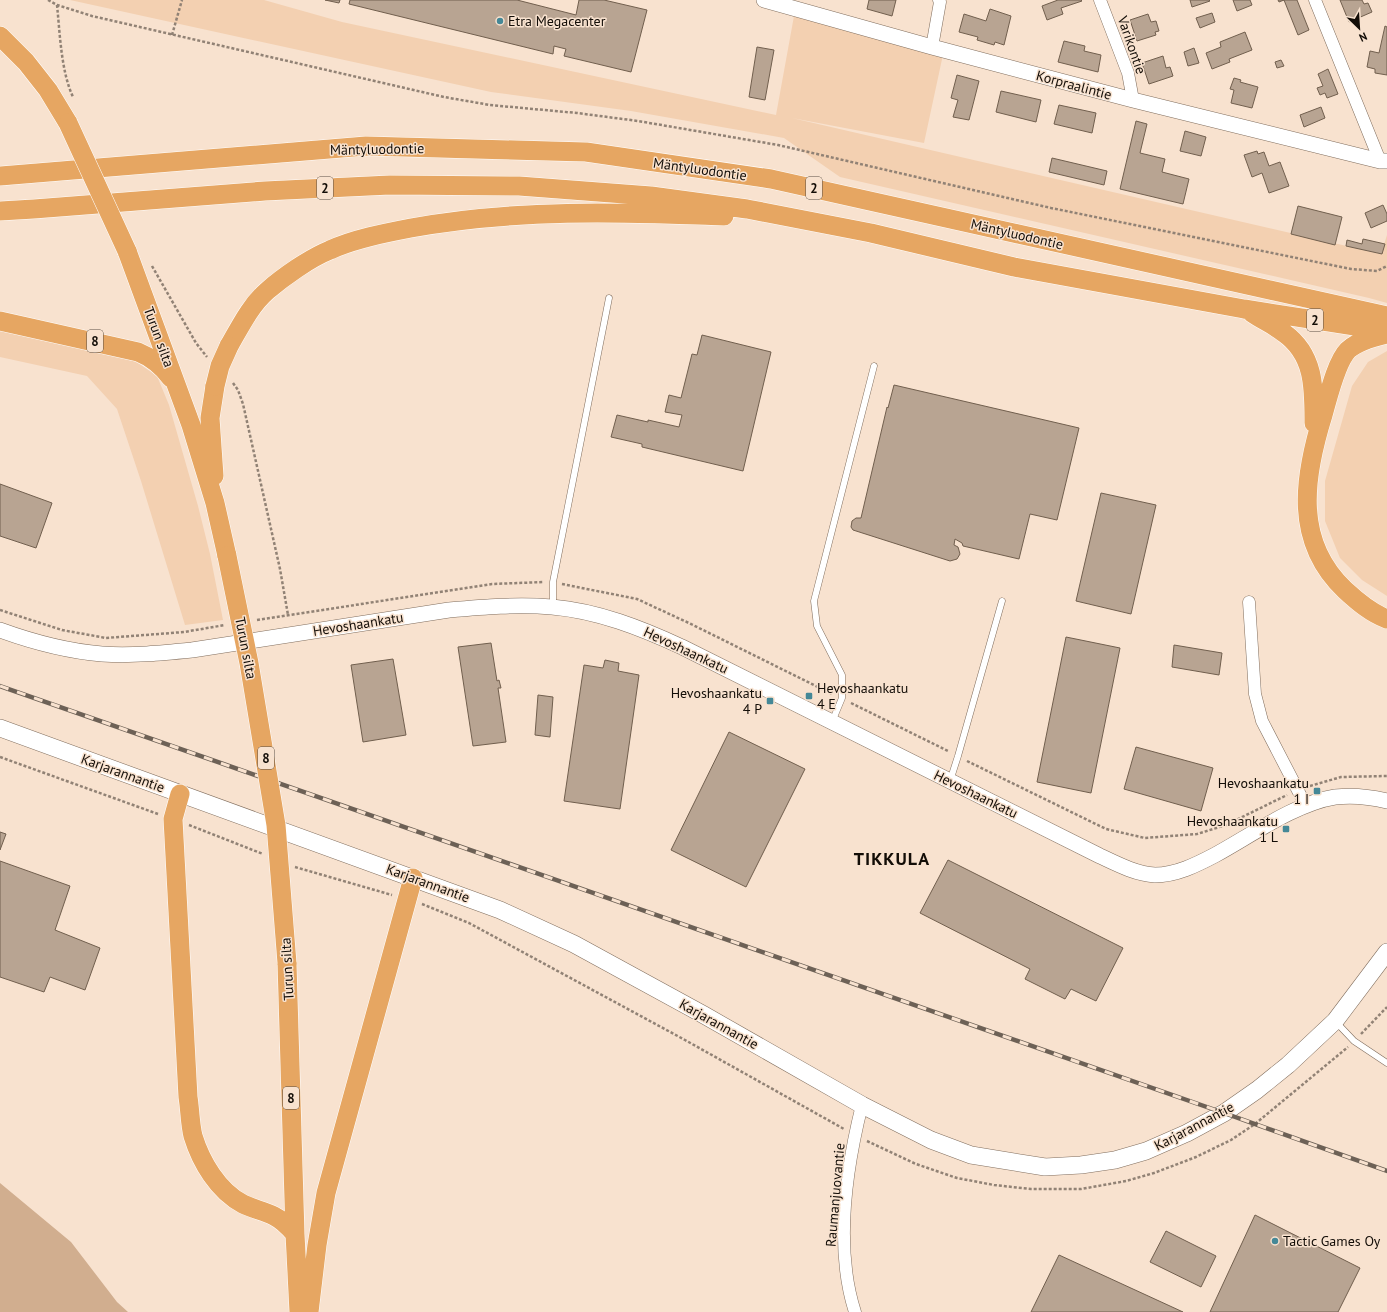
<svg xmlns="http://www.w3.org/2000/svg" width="1387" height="1312" font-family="'PT Sans',sans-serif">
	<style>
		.green { fill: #f3d0b1 }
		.water { fill: #d1ae8f }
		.building { fill: #b8a492; stroke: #715f4e }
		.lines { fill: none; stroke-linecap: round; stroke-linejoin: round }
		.service-casing { stroke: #816e5e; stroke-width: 7 }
		.minor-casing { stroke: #816e5e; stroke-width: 13 }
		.tertiary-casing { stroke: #816e5e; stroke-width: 16 }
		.secondary-casing { stroke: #816e5e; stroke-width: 18 }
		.trunk-casing { stroke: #fff; stroke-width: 20 }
		.path { stroke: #918275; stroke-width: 2.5; stroke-dasharray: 3 2; stroke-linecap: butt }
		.service { stroke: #fff; stroke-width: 6 }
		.minor { stroke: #fff; stroke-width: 12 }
		.tertiary { stroke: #fff; stroke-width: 15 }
		.secondary { stroke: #fff; stroke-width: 17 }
		.trunk { stroke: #e6a662; stroke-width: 19 }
		.rail-casing { stroke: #6d6156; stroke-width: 4.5 }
		.rail { stroke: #f8e2cf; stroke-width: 3; stroke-dasharray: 9; stroke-linecap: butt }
		.trunk-bridge-casing { stroke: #fff; stroke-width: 20; stroke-linecap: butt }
		.trunk-bridge { stroke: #e6a662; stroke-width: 19 }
		.poi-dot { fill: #458897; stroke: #f8e2cf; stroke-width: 1.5 }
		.labels { text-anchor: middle; stroke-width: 3; stroke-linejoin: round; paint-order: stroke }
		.shield { fill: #f8e2cf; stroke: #584d43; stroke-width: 1 }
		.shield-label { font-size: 13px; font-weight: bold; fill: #130d07 }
		.poi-label { font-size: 14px; fill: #130d07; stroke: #f8e2cf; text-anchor: start }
		.street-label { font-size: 14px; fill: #130d07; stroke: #f8e2cf }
		.district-label { font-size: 18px; font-weight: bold; letter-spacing: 1px; fill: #130d07; stroke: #f8e2cf }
	</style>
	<rect width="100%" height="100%" fill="#f8e2cf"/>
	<path class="green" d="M70,0H264L342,22L776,115L794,16L944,50L924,143L792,118L1381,254L1387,235V303L1369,298L840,177L784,138L631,111L491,92Z
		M0,330L135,361L157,376L169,405L198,506L210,554L223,620L185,625L141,481L117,409L87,376L0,357Z
		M1387,351V596L1362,580L1340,558L1325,521V481L1352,386L1368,362Z"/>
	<path class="water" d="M0,1183L71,1242L117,1302L128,1312H0Z"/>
	<path class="building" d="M325,0H340L339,3Z
		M350,0H517L576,15L579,0H604L647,10L631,72L564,56L566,49L554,46L553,54L349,4Z
		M869,0H896L892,16L867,9Z
		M1058,0H1081L1082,1L1061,8L1063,14L1047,20L1042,6Z
		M1190,0H1209L1210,1L1192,7Z
		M1233,0H1250L1252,5L1237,11Z
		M1278,0H1297L1309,30L1298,35L1284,0L1279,2Z
		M1340,0H1362L1364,4L1368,3L1372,12L1349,22Z
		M990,9L1011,16L1004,45L995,42L994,45L977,40L978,37L959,32L964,14L986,21Z
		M1212,13L1215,22L1200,28L1196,18Z
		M1148,14L1151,22L1156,21L1159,31L1155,32L1156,35L1137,41L1130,20Z
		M1385,26L1387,27V75L1375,73V69L1367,67L1370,51L1379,53Z
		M1245,32L1252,50L1229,59L1230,62L1212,69L1206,53L1221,47L1220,42Z
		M1064,41L1085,46L1084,51L1101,55L1098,72L1058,62Z
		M757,47L774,50L765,100L749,97Z
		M1194,48L1199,63L1188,66L1184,52Z
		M1163,56L1166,68L1170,67L1173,76L1149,84L1142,63Z
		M1281,60L1284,66L1277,68L1275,62Z
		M1328,69L1338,94L1327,98L1325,93L1320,95L1317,88L1323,86L1318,74Z
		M957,75L979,81L969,120L953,117L958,100L951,98Z
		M1234,78L1241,80L1240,82L1258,87L1252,108L1231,103L1234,90L1230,89Z
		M1001,91L1041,100L1036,122L996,112Z
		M1059,105L1096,113L1092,133L1054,124Z
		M1321,107L1325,118L1304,127L1300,115Z
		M1136,121L1147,124L1140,153L1165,159L1162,172L1189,179L1183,204L1120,189Z
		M1185,131L1206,137L1201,156L1180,151Z
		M1257,151L1258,154L1264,152L1269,166L1280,162L1289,186L1269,193L1262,173L1252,177L1244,155Z
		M1052,158L1107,171L1104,185L1049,172Z
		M1383,205L1387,214V221L1371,228L1365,213Z
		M1298,206L1342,217L1335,245L1291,234Z
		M1363,239L1385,244L1382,254L1346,246L1347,240L1362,244Z
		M702,335L771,352L743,471L642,447V444L611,437L617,415L648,422V420L679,427L682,415L665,412L669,395L681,398L692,354L697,355Z
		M894,385L1079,428L1057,520L1030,514L1019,559L963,546L962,543L955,539L954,545L958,547L960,554L957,559L950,561L853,530L851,527L852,521L856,518H861L887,407L888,408Z
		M0,484L52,503L36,548L0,536Z
		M1101,493L1156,505L1131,614L1076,601Z
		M1066,637L1120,648L1091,793L1037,782Z
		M491,643L497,681L499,680L501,688H498L506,742L473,746L458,647Z
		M1174,645L1222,653L1219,675L1172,667Z
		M393,659L406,735L363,742L351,665Z
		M605,660L619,663L618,671L639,675L620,809L564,801L584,665L603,668Z
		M538,695L553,697L550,737L535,735Z
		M729,732L805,769L746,887L671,850Z
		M1136,747L1213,768L1201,811L1124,789Z
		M0,832L6,834L0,850Z
		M948,860L1123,948L1096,1001L1071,989L1065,999L1025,979L1030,969L920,913Z
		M0,861L70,886L55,930L100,948L85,990L50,977L44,992L0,977Z
		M1255,1215L1360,1268L1338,1312H1210Z
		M1166,1231L1216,1256L1201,1287L1150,1262Z
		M1059,1255L1183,1312H1031Z"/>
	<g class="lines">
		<g class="service-casing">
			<path id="service" d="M553,607V582L609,298
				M832,722L842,698V675L817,626L814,601L874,366
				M950,781L958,756L1002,601
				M1336,1022L1354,1041L1387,1063"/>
		</g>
		<g class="minor-casing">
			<path id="minor" d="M1100,0L1128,73L1133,100
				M1315,0L1380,161
				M932,47L940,2L939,0
				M1249,602L1255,694L1262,721L1306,806
				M855,1312C834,1247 846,1169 862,1105"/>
		</g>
		<g class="tertiary-casing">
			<path id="tertiary" d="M764,0L932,47L1133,100L1380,161H1387
				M0,630C33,642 67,651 102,654C132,656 162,653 192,650L449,610C483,607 518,604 552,607C598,611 641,628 682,647L1100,856C1117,864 1136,874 1155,875C1176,875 1196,865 1215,855C1250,836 1296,803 1335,797C1352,795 1371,797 1387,801"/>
		</g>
		<g class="secondary-casing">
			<path id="secondary" d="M0,728L500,910L574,944L704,1015L862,1105L931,1140L971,1155L1045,1167L1081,1165L1115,1160L1146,1151L1187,1133L1224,1113L1257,1090L1288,1065L1335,1021L1387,952"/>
		</g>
		<g class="trunk-casing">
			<path id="trunk" d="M0,36L26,62L48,90L68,123
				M0,176L366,146L586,152L771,179L1387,316
				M0,211L34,209L265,191L390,185L519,186L651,196L747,209L871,233L1014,267L1244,309L1387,331
				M127,251L191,425L215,503L227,556
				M1252,313C1262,320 1274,325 1284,333C1315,355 1314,389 1314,423
				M0,321L138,352C153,358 162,366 171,378
				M1387,334C1374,337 1358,341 1348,350C1336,362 1328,398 1323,415C1304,476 1293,541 1345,590C1358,602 1371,613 1387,619
				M229,346C240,327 250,306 267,291C283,277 310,258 330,250C354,239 385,233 411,228C514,209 620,212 724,216
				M214,476L210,418L215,386
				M180,794L173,819L188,1097C190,1109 190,1124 193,1136C201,1162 218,1191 243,1204C253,1209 264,1211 274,1216C282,1220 289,1227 295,1234
				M287,963L295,1234L299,1312
				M309,1312L317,1245L326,1193L413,878"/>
		</g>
		<path class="path" d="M48,0L57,5L92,16L444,97L490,105L577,113L638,121L778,145L1051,208L1351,269L1377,271L1387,266
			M57,5C60,34 61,71 73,97
			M172,35L182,0
			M152,266L196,343L207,357
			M233,383L238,390L243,404L280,569L288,615
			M562,584L637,599L691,624L832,694
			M0,610L62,630L106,638L184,632L225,625
			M257,620L492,584L544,582
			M851,703L948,751
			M0,757L158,814
			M967,761L1106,829L1145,838L1197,834L1226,825L1287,795
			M1310,786L1341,777L1387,776
			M189,825L263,854
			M295,867L392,895
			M422,904L469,923L685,1040L844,1129
			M1361,1034L1387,1007
			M867,1141L916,1164L957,1178L994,1185L1031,1189H1081L1126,1181L1154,1173L1196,1157L1231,1140L1255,1124L1348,1047"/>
		<use href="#service" class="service"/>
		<use href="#minor" class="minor"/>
		<use href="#tertiary" class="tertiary"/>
		<use href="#secondary" class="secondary"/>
		<use href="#trunk" class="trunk"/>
		<g class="rail-casing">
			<path id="rail" d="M0,686L1224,1113L1387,1171"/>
		</g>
		<use href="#rail" class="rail"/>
		<g class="trunk-bridge-casing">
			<path id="trunk-bridge" d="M68,123L127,251
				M215,386L220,366L229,346
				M227,556L249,663L276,825L287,963"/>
		</g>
		<use href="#trunk-bridge" class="trunk-bridge"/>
	</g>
	<g class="poi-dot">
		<circle cx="500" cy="21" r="4"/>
		<rect x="805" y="692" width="8" height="8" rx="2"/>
		<rect x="766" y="697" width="8" height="8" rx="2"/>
		<rect x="1313" y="787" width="8" height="8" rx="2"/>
		<rect x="1282" y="825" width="8" height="8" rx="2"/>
		<circle cx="1275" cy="1241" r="4"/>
	</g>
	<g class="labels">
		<g class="shield">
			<rect x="317" y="177" width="16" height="22" rx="3"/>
			<rect x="806" y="177" width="16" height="22" rx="3"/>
			<rect x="1307" y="309" width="16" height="22" rx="3"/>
			<rect x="87" y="330" width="16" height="22" rx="3"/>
			<rect x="258" y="747" width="16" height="22" rx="3"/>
			<rect x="283" y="1087" width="16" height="22" rx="3"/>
		</g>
		<g class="shield-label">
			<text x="325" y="193">2</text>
			<text x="814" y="193">2</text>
			<text x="1315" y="325">2</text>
			<text x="95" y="346">8</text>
			<text x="266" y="763">8</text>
			<text x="291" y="1103">8</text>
		</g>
		<g class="poi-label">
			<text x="508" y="26">Etra Megacenter</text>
			<text x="817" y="693">Hevoshaankatu<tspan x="817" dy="16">4 E</tspan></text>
			<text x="762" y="698" text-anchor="end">Hevoshaankatu<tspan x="762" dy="16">4 P</tspan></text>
			<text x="1309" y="788" text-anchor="end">Hevoshaankatu<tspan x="1309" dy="16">1 I</tspan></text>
			<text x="1278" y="826" text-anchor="end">Hevoshaankatu<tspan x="1278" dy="16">1 L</tspan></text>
			<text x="1283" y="1246">Tactic Games Oy</text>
		</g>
		<g class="street-label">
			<text transform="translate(1132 45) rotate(71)" y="5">Varikontie</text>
			<text transform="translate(1074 85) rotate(15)" y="5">Korpraalintie</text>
			<text transform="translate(377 149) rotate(-1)" y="5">Mäntyluodontie</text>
			<text transform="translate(700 169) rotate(8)" y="5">Mäntyluodontie</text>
			<text transform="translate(1017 234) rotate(13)" y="5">Mäntyluodontie</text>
			<text transform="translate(159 337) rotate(70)" y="5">Turun silta</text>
			<text transform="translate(358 624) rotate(-9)" y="5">Hevoshaankatu</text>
			<text transform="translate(246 648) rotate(79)" y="5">Turun silta</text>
			<text transform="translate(686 650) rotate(25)" y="5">Hevoshaankatu</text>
			<text transform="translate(123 773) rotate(20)" y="5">Karjarannantie</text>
			<text transform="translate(976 794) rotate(26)" y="5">Hevoshaankatu</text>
			<text transform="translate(428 883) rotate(20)" y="5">Karjarannantie</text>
			<text transform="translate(287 969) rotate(-93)" y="5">Turun silta</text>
			<text transform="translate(719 1024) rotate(29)" y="5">Karjarannantie</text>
			<text transform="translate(1194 1126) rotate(-28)" y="5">Karjarannantie</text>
			<text transform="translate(835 1195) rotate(-85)" y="5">Raumanjuovantie</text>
		</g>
		<g class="district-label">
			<text x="892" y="865">TIKKULA</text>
		</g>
	</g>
	<g transform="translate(1359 28) rotate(155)" stroke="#f8e2cf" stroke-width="3" paint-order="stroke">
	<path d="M0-3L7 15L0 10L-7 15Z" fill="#130d07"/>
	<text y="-6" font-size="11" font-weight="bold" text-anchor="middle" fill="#130d07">N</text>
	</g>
</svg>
